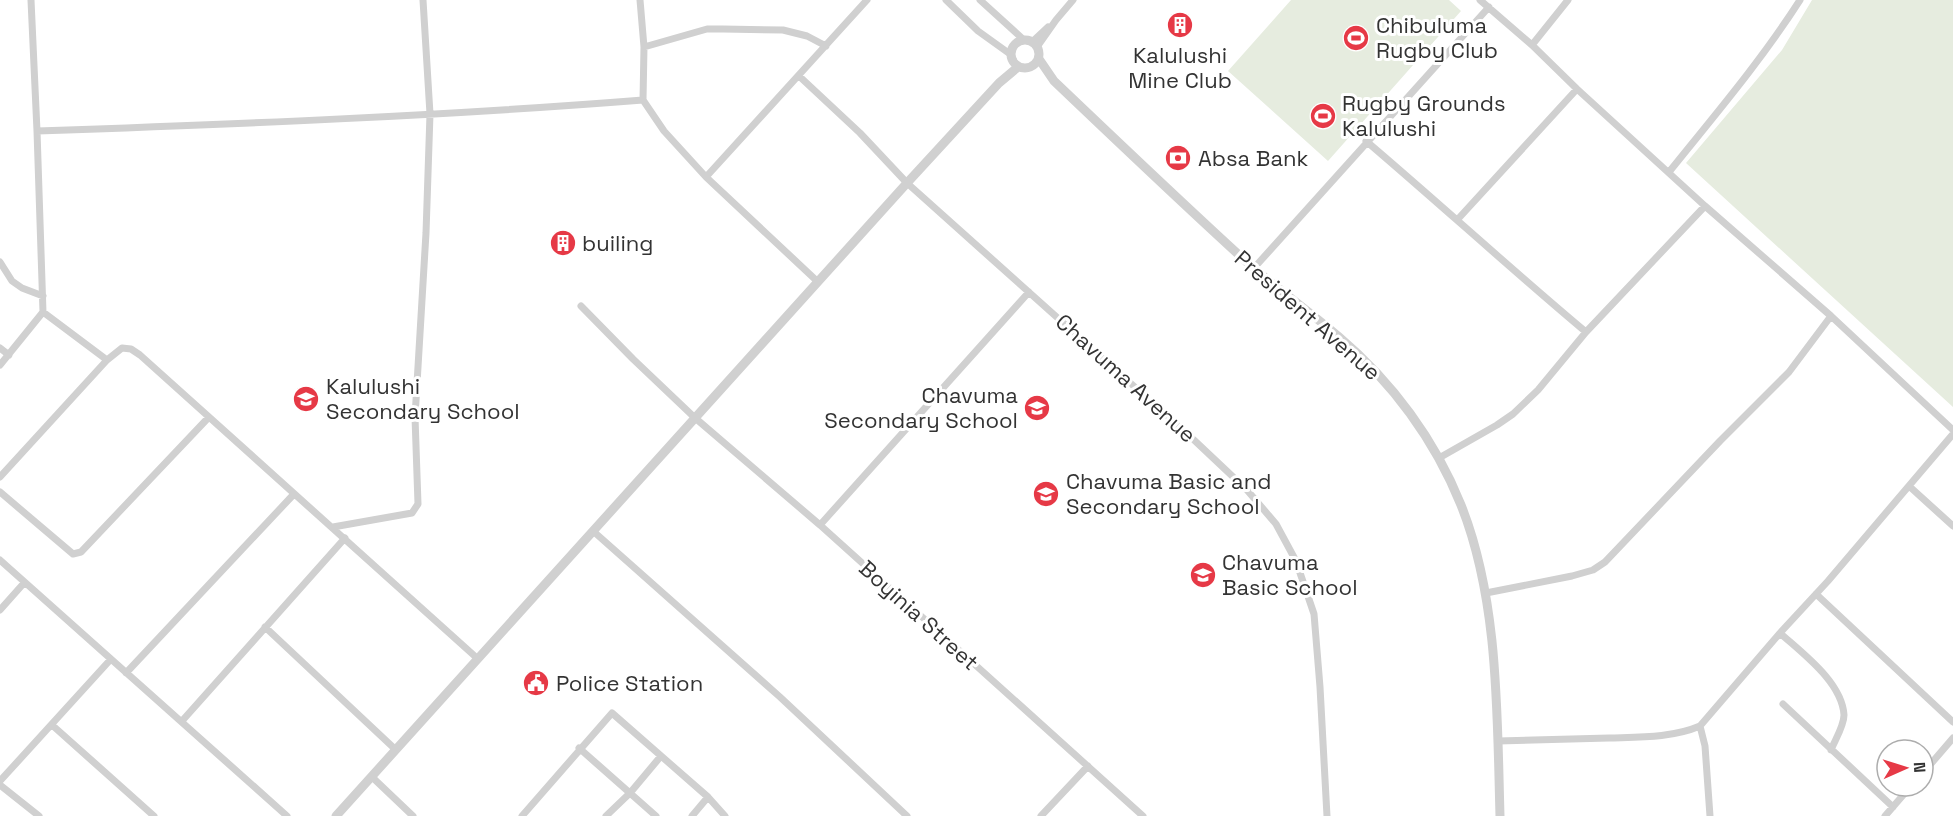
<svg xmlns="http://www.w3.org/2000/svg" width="1953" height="816" font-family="'Space Grotesk',sans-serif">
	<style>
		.green { fill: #e6ecdf }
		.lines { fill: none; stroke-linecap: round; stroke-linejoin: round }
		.minor { stroke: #d0d0d0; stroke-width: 7 }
		.tertiary { stroke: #d0d0d0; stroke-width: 9 }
		.labels { text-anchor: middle; stroke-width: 6; stroke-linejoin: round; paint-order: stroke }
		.poi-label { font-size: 22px; fill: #333; stroke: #fff; text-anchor: start }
		.street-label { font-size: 22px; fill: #333; stroke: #fff }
	</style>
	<rect width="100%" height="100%" fill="#fff"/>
	<path class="green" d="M1291,0H1449L1461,11L1328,161L1228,71Z
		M1812,0H1953V407L1686,163L1782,50Z"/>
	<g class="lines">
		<path class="minor" d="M31,0L37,131C239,124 441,116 643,100L664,131L706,177L818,282
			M640,0L644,47L643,100
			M946,0L978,31L1010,54
			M980,0L1024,40
			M1480,0L1532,45L1577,89L1705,206L1831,316L1953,430
			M1032,42L1048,27
			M1532,45L1568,0
			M644,47L707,29H723L783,30L807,36L826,46
			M1037,47L1056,20L1073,0
			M799,76L860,133L907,183L1194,440L1247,490L1276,524L1296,561L1314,614L1320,687L1327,816
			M1366,141C1440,204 1512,270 1586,332
			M1669,172C1714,116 1761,61 1800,0
			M706,177L867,0
			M1458,219L1577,89
			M0,262L12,281L22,288L43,296
			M1254,268L1489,7
			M581,306L633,359L694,417L820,525L1143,816
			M43,312L107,360
			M0,348L9,355
			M0,365L43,312L37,131
			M1439,458L1497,425L1513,414L1538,390L1586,332L1705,206
			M0,477L107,360L122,348L131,349L140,355L478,659
			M1909,486L1953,526
			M0,492L73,554L81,552L209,417
			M820,525L1029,292
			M333,527L412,513L418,504L415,417L426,233L430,114L423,0
			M593,531L780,697L907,816
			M0,560L287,816
			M1486,593L1572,576L1593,570L1605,562L1720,441L1789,372L1831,316
			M1816,594L1953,722
			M0,610L24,583
			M265,627L396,750
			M1780,633C1802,653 1842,682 1844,715C1844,726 1835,740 1831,750
			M126,673L294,494
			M1783,704L1893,807
			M182,721L345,538
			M52,725L154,816
			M1700,726L1705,746L1710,816
			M1498,741C1535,740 1572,739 1609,738C1639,737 1672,738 1700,726L1780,633L1828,581L1953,434
			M579,748L656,816
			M1923,773L1953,738
			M372,777L413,816
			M0,781L111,659
			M0,785L39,816
			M522,816L612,713L708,797L725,816
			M606,816L630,793L661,756
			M692,816L708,797
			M1041,816L1088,766
			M1885,816L1911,786"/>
		<path class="tertiary" d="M1011 54a14 14 0 1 1 28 0a14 14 0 1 1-28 0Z
			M1039,59L1054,81C1119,143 1184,205 1250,265C1279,290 1310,312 1339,337C1392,382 1435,440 1461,505C1499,600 1497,715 1500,816
			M336,816L907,183L999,83L1018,67"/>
	</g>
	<defs>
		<g id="building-disc" transform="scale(1.35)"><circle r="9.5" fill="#e63946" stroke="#fff"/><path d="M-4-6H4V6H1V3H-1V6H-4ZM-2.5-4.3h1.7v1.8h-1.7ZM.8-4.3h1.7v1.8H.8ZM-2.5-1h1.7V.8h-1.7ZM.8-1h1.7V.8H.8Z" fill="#fff"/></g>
		<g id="stadium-disc" transform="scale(1.35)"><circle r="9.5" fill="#e63946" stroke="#fff"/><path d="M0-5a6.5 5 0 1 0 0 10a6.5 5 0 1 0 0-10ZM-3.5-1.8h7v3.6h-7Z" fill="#fff"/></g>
		<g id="bank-disc" transform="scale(1.35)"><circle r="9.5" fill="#e63946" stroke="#fff"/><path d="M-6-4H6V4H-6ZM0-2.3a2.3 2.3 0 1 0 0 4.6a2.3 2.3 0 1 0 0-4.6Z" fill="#fff"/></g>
		<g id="school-disc" transform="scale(1.35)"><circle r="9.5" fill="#e63946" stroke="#fff"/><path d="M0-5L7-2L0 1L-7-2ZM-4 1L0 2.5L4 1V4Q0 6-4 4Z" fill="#fff"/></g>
		<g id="civic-disc" transform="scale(1.35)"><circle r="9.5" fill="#e63946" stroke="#fff"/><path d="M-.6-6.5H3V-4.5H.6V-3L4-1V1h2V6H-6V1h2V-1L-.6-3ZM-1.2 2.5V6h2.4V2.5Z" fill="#fff"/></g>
	</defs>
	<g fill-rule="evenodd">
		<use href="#building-disc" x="1180" y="25"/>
		<use href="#stadium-disc" x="1356" y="38"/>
		<use href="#stadium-disc" x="1323" y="116"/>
		<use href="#bank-disc" x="1178" y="158"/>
		<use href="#building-disc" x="563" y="243"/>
		<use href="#school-disc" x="306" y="399"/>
		<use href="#school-disc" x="1037" y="408"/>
		<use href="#school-disc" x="1046" y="494"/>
		<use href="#school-disc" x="1203" y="575"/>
		<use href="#civic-disc" x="536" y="683"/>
	</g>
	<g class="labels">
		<g class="poi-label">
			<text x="1376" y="33">Chibuluma<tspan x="1376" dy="25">Rugby Club</tspan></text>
			<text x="1180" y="63" text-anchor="middle">Kalulushi<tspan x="1180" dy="25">Mine Club</tspan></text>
			<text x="1342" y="111">Rugby Grounds<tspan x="1342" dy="25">Kalulushi</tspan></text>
			<text x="1198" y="166">Absa Bank</text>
			<text x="582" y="251">builing</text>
			<text x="326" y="394">Kalulushi<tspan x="326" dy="25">Secondary School</tspan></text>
			<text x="1018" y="403" text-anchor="end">Chavuma<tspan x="1018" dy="25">Secondary School</tspan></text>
			<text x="1066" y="489">Chavuma Basic and<tspan x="1066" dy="25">Secondary School</tspan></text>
			<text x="1222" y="570">Chavuma<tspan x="1222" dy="25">Basic School</tspan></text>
			<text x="556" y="691">Police Station</text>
		</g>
		<g class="street-label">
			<text transform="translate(1308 315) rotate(41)" y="8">President Avenue</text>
			<text transform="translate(1126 378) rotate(42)" y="8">Chavuma Avenue</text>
			<text transform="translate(919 615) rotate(42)" y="8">Boyinia Street</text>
		</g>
	</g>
	<g transform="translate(1905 768) rotate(87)"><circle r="28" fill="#ffffff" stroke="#adadad" stroke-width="1.5"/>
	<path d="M0-4.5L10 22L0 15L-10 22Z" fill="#e63946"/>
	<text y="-9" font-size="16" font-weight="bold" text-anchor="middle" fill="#333333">N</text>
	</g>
</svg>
